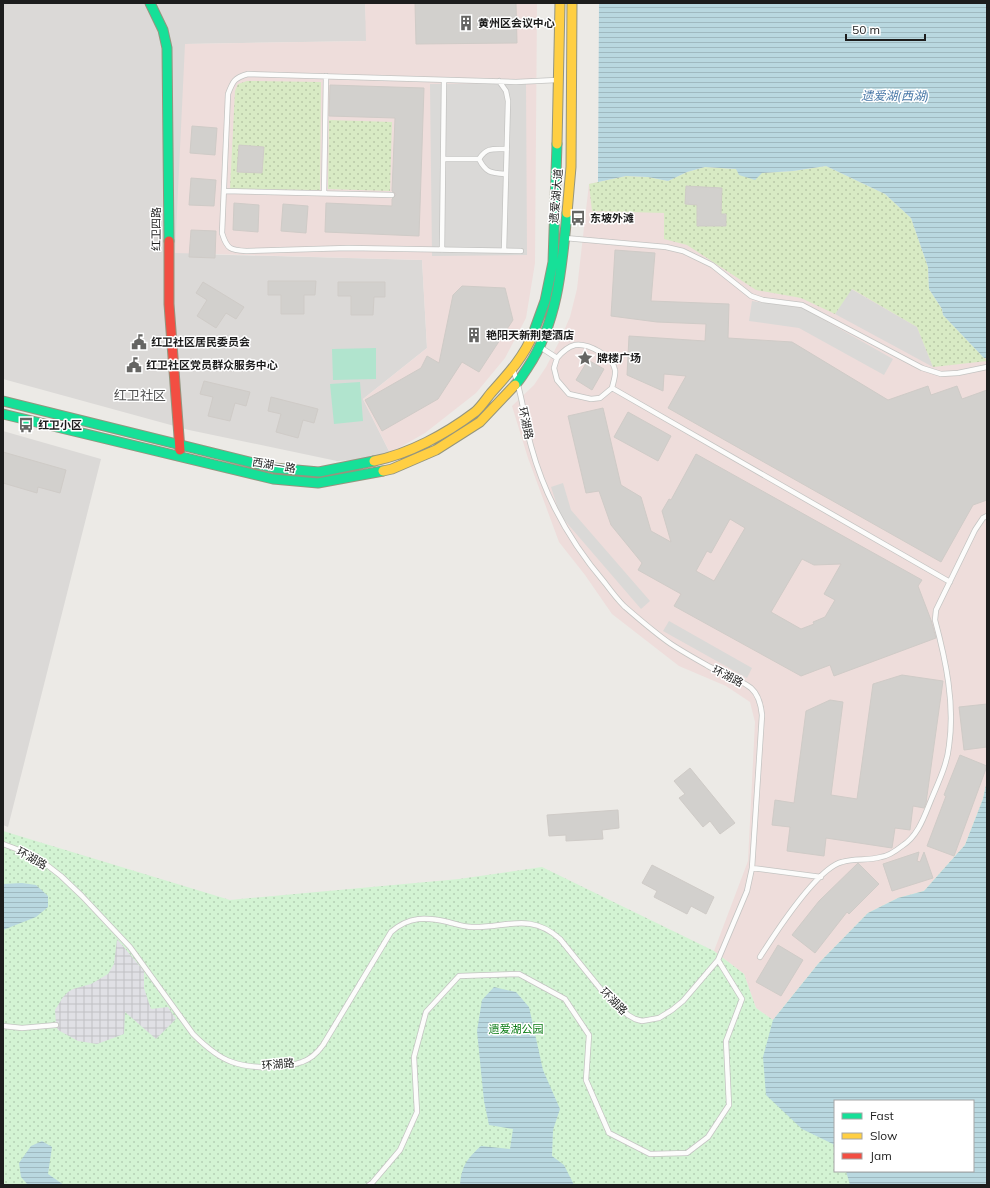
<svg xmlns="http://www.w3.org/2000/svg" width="990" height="1188" font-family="Mulish,'Noto Sans SC',sans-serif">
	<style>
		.residential { fill: #dbd9d7 }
		.commercial { fill: #eedddb }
		.religious { fill: #dad9d7 }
		.grass { fill: url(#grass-dots) }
		.park { fill: url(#park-dots); fill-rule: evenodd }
		.pitch { fill: #b1e4ce }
		.plaza { fill: url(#plaza-grid) }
		.water { fill: url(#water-rules) }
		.building { fill: #d2d0cd; stroke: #cfcbc7; fill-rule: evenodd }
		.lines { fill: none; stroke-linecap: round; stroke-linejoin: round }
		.lane-casing { stroke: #c4c4c2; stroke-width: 6 }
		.fast-casing { stroke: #94957e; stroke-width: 11 }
		.slow-casing { stroke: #94957e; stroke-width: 11 }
		.jam-casing { stroke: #94957e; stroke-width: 11 }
		.lane { stroke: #fcfcfb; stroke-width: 4.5 }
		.fast { stroke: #16e098; stroke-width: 9 }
		.slow { stroke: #ffcf43; stroke-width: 9 }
		.jam { stroke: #f24e42; stroke-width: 9 }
		.labels { text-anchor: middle; stroke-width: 3; stroke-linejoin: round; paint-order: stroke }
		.poi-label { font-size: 11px; font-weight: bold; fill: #1d1d1d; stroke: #fff; text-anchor: start }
		.street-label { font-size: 11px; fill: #1d1d1d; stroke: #fff }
		.park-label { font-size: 11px; fill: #0a7c14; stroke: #fff }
		.water-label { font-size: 12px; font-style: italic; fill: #4676a6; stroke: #fff }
		.quarter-label { font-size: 13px; fill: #505050; stroke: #fff }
	</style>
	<defs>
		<pattern id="grass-dots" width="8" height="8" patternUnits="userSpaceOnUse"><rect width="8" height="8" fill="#d8eac4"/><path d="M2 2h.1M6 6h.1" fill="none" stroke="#b9c8a8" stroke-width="1.8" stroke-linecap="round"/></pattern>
		<pattern id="park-dots" width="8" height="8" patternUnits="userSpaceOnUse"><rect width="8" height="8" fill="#d3f3d3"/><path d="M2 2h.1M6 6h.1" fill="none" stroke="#b5d0b5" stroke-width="1.8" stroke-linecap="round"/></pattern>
		<pattern id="plaza-grid" width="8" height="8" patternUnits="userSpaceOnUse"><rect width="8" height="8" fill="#e0e0e5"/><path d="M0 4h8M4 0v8" fill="none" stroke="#c0c0c4"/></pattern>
		<pattern id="water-rules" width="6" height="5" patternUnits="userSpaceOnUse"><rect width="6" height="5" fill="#b9d8e0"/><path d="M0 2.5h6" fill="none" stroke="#9fb9c0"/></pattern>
	</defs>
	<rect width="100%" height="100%" fill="#eceae6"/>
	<path class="residential" d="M3,3H365L367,41L185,44L193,254L422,260L427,348L363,399L390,453L373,459L337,461L189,430L3,379Z
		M3,431L101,459L8,827L3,825Z"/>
	<path class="commercial" d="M365,3H537L535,263L526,318L505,358L476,393L425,433L390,453L363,399L427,348L422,260L175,253L185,44L366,41Z
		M626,176L648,177L984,358H987V781L983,799L965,845L924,891L898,898L868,913L818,964L773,1020L756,1008L744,974L714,951L748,861L755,722L750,702L726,686L679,666L612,614L585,575L559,542L528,458L512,406L534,385L546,367L559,342L570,317L577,289L589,184Z"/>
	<path class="religious" d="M526,83L527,255L432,256L430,84Z
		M851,289L917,327L933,367L835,314Z
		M752,301L803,308L893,359L884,375L799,328L749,321Z
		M563,483L571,510L650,601L641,609L560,515L551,487Z
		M669,621L752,668L747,678L663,631Z"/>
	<path class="grass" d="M247,81L321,82L320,190L230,189L235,91L238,84Z
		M329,120L392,122L390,191L328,189Z
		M826,166L885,194L911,218L928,267L929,289L942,309L943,315L987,361L933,367L917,327L852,289L835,314L801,298L756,290L687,245L664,239V213L592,211L589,184L626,176L648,177L668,181L687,172L705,167L736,169L762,173L793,171Z"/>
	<path class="park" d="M987,781V1185H3V831L230,900L459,879L542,867L714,951L744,974L756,1008L773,1020L818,964L868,913L898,898L924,891L965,845L983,799ZM835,1101H973V1171H835Z"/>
	<path class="pitch" d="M376,348V379L333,380L332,349Z
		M360,382L363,421L334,424L330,384Z"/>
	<path class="plaza" d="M117,939L144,971V988L151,1009L168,1007L176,1019L156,1039L125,1012L124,1034L97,1044L78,1041L58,1030L56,1025L55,1010L63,997L68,992L73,989L91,984L108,974L114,964Z"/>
	<path class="water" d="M599,3H987V358H984L943,315L942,309L929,289L928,267L911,218L885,194L826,166L793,171L762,173L755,180L739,175L736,169L705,167L687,172L668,181L648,177L626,176L598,182Z
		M987,781V1185H850L846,1171H973V1101H835V1146L833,1144L802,1129L766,1095L763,1057L773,1020L818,964L868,913L898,898L924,891L965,845L983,799Z
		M22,883L36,885L48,896V907L36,917L3,930V884Z
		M494,987L516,992L529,1007L543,1070L560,1109L553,1130L552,1156L564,1165L574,1185H460C462,1165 467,1159 481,1146L510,1149L513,1129L489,1125L484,1101L477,1031L482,1000Z
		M42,1141L52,1147L48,1174L64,1185H28L21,1177L19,1163L31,1146Z"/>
	<path class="building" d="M415,3H516L517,43L416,44Z
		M330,85L424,88L419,236L325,232L326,203L392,206V199L396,195L395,193L392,191L395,118L329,116Z
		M192,126L217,128L215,155L190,153Z
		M239,145L264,147L262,173L237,172Z
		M191,178L216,180L214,206L189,205Z
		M686,186L722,188L721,214H726V226H697V205L685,204Z
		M234,203L259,205L258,232L233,230Z
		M283,204L308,206L306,233L281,231Z
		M191,230L216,231L215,258L189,257Z
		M615,250L655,253L651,301L729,304L728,338L792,342L888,400L928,386L931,395L957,386L962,399L987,390V500L973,505L941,562L668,408L686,376L664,374L663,391L627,375L629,336L705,341L706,324L657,322L611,316Z
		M268,281H316L315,295H304V314H281V295H268Z
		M203,282L244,307L236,319L226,313L216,328L197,316L207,300L196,293Z
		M338,282H385V297H374L373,315H351V296H338Z
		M462,286L505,288L513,320L479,372L462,362L438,399L382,431L365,400L421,368L427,356L439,363L453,295Z
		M588,360L604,369L592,390L576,380Z
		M204,381L250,392L246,406L235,403L230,421L208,416L213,397L200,394Z
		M271,397L318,409L314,423L303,420L298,438L276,432L281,414L268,411Z
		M603,408L621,485L641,497L651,531L671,542L662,511L669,499L671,500L696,454L922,580L918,586L931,620L936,638L834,676L830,665L801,676L674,606L681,594L638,570L642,563L611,525L599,491L586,493L568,416ZM730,519L745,528L714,581L696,571L707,551L711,553ZM802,559L814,565L841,564L824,594L835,600L825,617L813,622L814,624L801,629L771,612Z
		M628,412L671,436L658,461L614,437Z
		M3,452L66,470L60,493L38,487L37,493L3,483Z
		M902,675L943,681L926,803L924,808L913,806L910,830L895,828L892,848L826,838L824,856L787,851L790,827L772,825L775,800L794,803L806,711L830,700L843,702L831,795L857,799L873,684Z
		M987,704V747L964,750L959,707Z
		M960,755L987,766L954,856L927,846L946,796L944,795Z
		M690,768L735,823L720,834L710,821L703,827L679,798L685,794L674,781Z
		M618,810L619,828L602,830L603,839L566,841V835L549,836L547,815Z
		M919,852L917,861L920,862L924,852L933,878L892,891L883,864Z
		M858,863L879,884L849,914L847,912L815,953L792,935L819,901Z
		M652,865L714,897L706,914L691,906L687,914L654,897L657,891L642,883Z
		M778,945L803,960L781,996L756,982Z"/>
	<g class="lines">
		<g class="lane-casing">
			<path id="lane" d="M499,81L506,91L508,101L504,250
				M443,159H479
				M506,174C491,173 486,173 479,159C487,147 493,149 507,149
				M224,191L392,195
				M324,193L326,76
				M565,238L666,247L683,251L712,265L751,296L763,300L802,305L922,368L941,374L958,373L987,367
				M442,250L444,80
				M521,251L348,248L247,251C231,250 227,250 222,233L228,94C233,81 234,78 248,74L516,82L557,80
				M540,347L557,358C562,352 567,347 575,345C588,343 613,356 615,370C616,375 613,383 612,388L950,582
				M557,358L554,368L557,380L569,394L591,399L600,398L612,388
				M3,844L19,850L43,862L61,876L82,896L130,947L193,1034C204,1045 217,1057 232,1062C252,1069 283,1069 302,1062C311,1059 318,1052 323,1045L391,932C409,916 426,917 448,922C456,924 464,927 472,927C506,928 530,912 560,939L603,992L628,1015L635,1019L642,1021L659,1018L672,1010L683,1001L718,960L747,891L752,868L762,715C761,705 759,695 751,688C738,678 721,673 708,666C696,659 683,652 671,644C655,633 639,619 624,606C617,599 611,591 605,583C570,542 545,498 531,446C524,421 523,394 513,370
				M752,868L821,877
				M760,957C774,935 817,868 842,862C855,858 868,861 881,857C888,856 897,850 902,846C918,836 924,817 931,800C938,783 947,765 949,746C955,704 946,661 935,620L936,610L975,530L983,518L987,516
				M3,1026L22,1028L56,1025
				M369,1185L372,1183L400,1150L417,1112L414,1057L426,1012L459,976L519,974L565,999L589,1035L586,1080L609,1133L650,1154L687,1153L708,1137L729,1105L726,1041L742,999L718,960"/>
		</g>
		<g class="fast-casing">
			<path id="fast" d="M150,3L163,30L167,48L169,241
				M533,334L545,301L553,262L557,144
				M515,385C520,380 524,373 528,367C558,322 562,266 567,213
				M3,401L274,468L319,472L374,461
				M3,414L273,479L318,483L383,471"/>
		</g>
		<g class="slow-casing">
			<path id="slow" d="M557,144L560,3
				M567,213L571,167L572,3
				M374,461C409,454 446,434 475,412C481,407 486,399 491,393C507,375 524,357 533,334
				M383,471L392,469L436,450L480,422L515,385"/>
		</g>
		<g class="jam-casing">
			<path id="jam" d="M169,241V304L180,450"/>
		</g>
		<use href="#lane" class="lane"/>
		<use href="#fast" class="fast"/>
		<use href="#slow" class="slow"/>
		<use href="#jam" class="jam"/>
	</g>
	<defs>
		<g id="building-bare" transform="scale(1.2)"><path d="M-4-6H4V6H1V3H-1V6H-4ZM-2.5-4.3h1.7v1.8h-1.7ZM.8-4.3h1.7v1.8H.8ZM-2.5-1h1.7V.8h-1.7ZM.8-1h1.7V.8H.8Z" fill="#656563" stroke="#fff" stroke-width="2.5" paint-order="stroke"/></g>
		<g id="bus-bare" transform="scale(1.2)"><path d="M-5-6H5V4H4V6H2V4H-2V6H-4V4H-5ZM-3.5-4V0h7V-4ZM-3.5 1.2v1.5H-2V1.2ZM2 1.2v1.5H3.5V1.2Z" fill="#656563" stroke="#fff" stroke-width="2.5" paint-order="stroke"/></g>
		<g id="civic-bare" transform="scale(1.2)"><path d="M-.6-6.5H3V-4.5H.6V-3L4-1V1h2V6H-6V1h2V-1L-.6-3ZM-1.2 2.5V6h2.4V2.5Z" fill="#656563" stroke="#fff" stroke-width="2.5" paint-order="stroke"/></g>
		<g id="sight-bare" transform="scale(1.2)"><path d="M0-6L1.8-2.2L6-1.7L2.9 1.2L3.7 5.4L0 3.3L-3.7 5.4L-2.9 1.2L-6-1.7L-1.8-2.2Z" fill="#656563" stroke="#fff" stroke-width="2.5" paint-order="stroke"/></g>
	</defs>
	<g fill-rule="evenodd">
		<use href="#building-bare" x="466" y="23"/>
		<use href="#bus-bare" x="578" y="218"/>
		<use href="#building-bare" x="474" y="335"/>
		<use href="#civic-bare" x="139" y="342"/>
		<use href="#sight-bare" x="585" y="358"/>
		<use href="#civic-bare" x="134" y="365"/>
		<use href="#bus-bare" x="26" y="425"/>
	</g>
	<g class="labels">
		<g class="poi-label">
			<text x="478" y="27">黄州区会议中心</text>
			<text x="590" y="222">东坡外滩</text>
			<text x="486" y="339">艳阳天新荆楚酒店</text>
			<text x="151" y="346">红卫社区居民委员会</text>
			<text x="597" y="362">牌楼广场</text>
			<text x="146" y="369">红卫社区党员群众服务中心</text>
			<text x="38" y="429">红卫小区</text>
		</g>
		<g class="street-label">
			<text transform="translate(556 196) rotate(-85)" y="4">遗爱湖大道</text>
			<text transform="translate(156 229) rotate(-90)" y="4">红卫四路</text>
			<text transform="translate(526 423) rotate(78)" y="4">环湖路</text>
			<text transform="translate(274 465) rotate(9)" y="4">西湖一路</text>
			<text transform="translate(728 676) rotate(27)" y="4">环湖路</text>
			<text transform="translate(32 858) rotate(29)" y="4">环湖路</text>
			<text transform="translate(614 1001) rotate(45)" y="4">环湖路</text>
			<text transform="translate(278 1064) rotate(-5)" y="4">环湖路</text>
		</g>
		<g class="park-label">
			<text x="516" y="1033">遗爱湖公园</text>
		</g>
		<g class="water-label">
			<text x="895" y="100">遗爱湖(西湖)</text>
		</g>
		<g class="quarter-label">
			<text x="140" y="400">红卫社区</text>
		</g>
	</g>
	<rect width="990" height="1188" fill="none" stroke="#1d1d1d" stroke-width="8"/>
	<rect x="834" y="1100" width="140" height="72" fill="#ffffff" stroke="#a5a5a5"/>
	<rect x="842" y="1113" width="20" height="6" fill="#16e098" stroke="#a5a5a5"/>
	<text x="870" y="1120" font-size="12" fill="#1d1d1d">Fast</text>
	<rect x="842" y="1133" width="20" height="6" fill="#ffcf43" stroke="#a5a5a5"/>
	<text x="870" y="1140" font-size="12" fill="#1d1d1d">Slow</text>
	<rect x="842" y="1153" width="20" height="6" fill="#f24e42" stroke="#a5a5a5"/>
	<text x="870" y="1160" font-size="12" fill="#1d1d1d">Jam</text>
	<path d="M846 34v6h79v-6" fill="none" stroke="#1d1d1d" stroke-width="2"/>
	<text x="852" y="34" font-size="12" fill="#1d1d1d" stroke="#ffffff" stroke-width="3" paint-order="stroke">50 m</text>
</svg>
